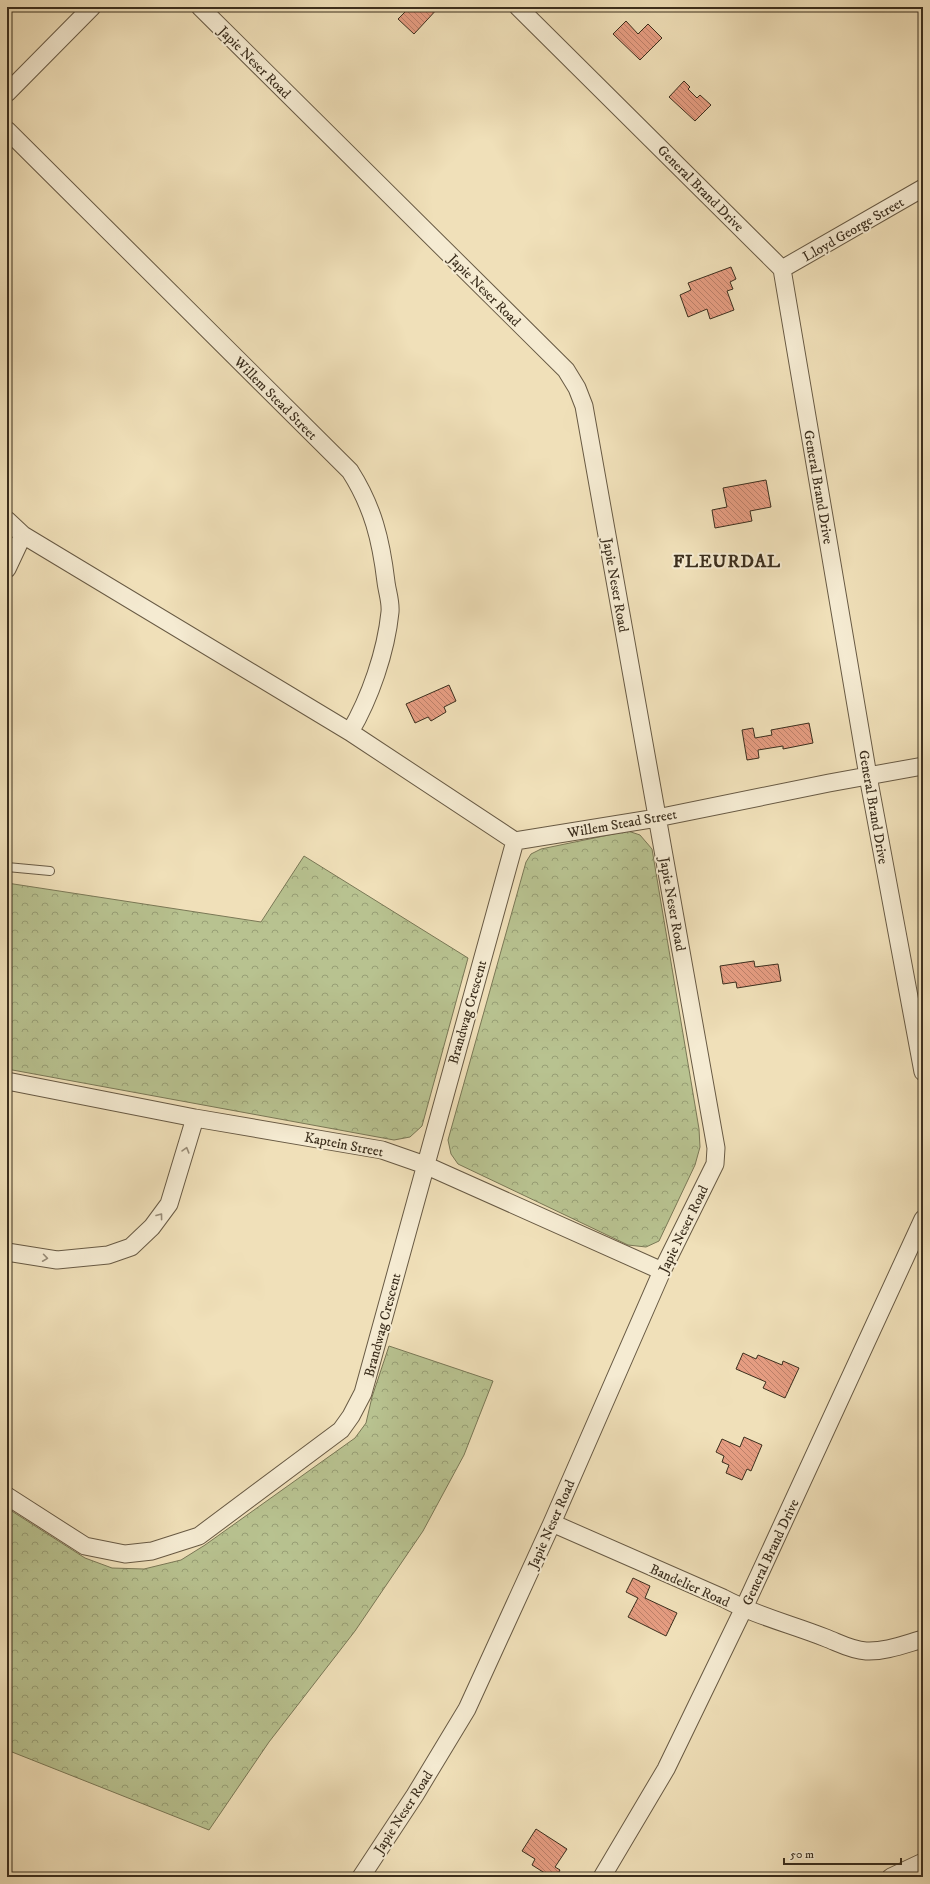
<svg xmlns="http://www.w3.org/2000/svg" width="930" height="1884" font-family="'IM FELL DW Pica',serif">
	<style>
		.forest { fill: url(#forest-crowns); stroke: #7a7856 }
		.building { fill: url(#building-back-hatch); stroke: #3b2e1d }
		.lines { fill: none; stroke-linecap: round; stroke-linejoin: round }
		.service-casing { stroke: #685a44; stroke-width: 10 }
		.minor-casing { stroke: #685a44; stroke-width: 19 }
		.service { stroke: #f5ebd2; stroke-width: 8 }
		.minor { stroke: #f5ebd2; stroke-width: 17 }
		.oneway { stroke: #988c78 }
		.labels { text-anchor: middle; stroke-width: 4; stroke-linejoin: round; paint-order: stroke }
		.street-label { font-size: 14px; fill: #3b2e1d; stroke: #f5ebd2 }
		.district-label { font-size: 18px; font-weight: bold; letter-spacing: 1px; fill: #3b2e1d; stroke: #f5ebd2 }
	</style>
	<defs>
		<pattern id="forest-crowns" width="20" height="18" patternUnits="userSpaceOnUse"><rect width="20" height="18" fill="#b8c290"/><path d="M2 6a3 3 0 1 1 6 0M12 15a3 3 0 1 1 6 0" fill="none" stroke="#979e75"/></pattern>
		<pattern id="building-back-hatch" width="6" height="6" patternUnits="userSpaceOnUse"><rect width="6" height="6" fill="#e69d82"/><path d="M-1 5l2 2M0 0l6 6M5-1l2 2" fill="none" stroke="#bc806a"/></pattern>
	</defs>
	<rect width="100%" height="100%" fill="#f0e0b9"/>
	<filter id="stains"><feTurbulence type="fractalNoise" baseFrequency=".005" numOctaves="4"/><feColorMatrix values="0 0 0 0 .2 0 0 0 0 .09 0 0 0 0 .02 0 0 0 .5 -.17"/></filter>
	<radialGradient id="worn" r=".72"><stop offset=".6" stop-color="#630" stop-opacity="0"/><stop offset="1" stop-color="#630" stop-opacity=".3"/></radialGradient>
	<path class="forest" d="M628,831L640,835L652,849L699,1129L700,1147L695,1165L659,1241L646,1247L628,1245L458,1164L451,1154L448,1140L526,862L531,854L541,849Z
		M304,856L468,958L422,1126L410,1137L394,1140L7,1069V883L261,922Z
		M389,1346L493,1381L464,1455L423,1531L355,1631L269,1742L209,1830L7,1750V1508L85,1558L112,1568L144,1569L181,1560L205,1545L355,1438L366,1423L372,1397Z"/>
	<path class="building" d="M410,7H439L414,34L398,19Z
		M626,21L638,34L648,24L662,38L640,60L613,34Z
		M684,81L690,87L688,89L697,98L700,95L711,105L695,121L669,97Z
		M731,267L736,279L730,282L733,289L727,291L734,310L710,319L707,309L688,317L680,295L691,290L688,283Z
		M766,480L771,507L750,511L752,521L715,528L712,510L727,507L723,488Z
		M449,685L456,701L444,707L446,712L431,721L428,717L415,723L406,704Z
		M809,723L813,743L783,749V746L758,750L759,758L747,760L742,730L753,728L755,738L772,735L771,730Z
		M754,961L755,967L778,964L781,981L737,988L736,982L723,984L720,966Z
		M743,1353L756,1359L758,1355L782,1365L783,1361L799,1368L785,1398L763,1388L766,1382L736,1369Z
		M744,1437L762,1445L751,1471L747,1469L742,1480L726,1473L729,1465L722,1462L724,1456L716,1452L722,1439L740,1447Z
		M633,1578L650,1586L645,1598L677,1613L666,1636L628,1617L638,1598L626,1592Z
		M536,1829L567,1849L555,1867L560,1870L556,1877H551L532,1865L535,1859L522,1851Z"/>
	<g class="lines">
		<g class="service-casing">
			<path id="service" d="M7,867L50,871"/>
		</g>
		<g class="minor-casing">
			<path id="minor" d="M200,7L566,370L577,388L584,406L716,1148L715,1164L662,1271L552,1523L467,1709L415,1795L361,1877
				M518,7L782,269L868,776L923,1072
				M7,93L92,7
				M7,130L350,471C373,507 381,540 386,582C387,591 391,602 390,612C386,652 370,698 350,732
				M782,269L923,188
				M7,520L23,535L350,732L515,841L657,818L829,783L923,766
				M7,569L23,535
				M7,1081L195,1118L382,1150L425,1165L662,1271
				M7,1252L57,1260L108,1255L131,1247L152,1227L169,1204L195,1118
				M7,1496L85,1546L125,1554L152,1551L199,1536L341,1430L351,1416L363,1393L515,841
				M552,1523L723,1598C756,1616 791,1624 826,1638C839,1643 851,1650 866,1651C885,1652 905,1644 923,1639
				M602,1877L666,1769L743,1610L923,1219
				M891,1877L923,1862"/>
		</g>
		<use href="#service" class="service"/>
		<use href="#minor" class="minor"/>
	</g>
	<defs><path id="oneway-chevron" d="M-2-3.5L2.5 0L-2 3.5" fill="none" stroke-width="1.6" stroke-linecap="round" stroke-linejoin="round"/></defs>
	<g class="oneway">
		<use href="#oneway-chevron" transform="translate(186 1150) rotate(-74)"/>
		<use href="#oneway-chevron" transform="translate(160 1216) rotate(-53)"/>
		<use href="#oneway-chevron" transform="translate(45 1258) rotate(8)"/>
	</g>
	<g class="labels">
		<g class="street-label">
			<text transform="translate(255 62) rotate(45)" y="5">Japie Neser Road</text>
			<text transform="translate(701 188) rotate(45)" y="5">General Brand Drive</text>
			<text transform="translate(853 229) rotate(-30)" y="5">Lloyd George Street</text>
			<text transform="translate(485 290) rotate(45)" y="5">Japie Neser Road</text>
			<text transform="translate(276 398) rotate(45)" y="5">Willem Stead Street</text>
			<text transform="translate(819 487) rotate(80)" y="5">General Brand Drive</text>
			<text transform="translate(616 585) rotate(80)" y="5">Japie Neser Road</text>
			<text transform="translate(874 807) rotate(80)" y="5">General Brand Drive</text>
			<text transform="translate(622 823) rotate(-10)" y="5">Willem Stead Street</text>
			<text transform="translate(673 904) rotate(80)" y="5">Japie Neser Road</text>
			<text transform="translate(467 1012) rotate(-74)" y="5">Brandwag Crescent</text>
			<text transform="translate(344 1144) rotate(11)" y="5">Kaptein Street</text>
			<text transform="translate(683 1229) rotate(-64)" y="5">Japie Neser Road</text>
			<text transform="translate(382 1325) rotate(-75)" y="5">Brandwag Crescent</text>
			<text transform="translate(551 1524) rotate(-66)" y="5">Japie Neser Road</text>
			<text transform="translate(770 1552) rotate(-65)" y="5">General Brand Drive</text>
			<text transform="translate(690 1585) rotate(24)" y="5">Bandelier Road</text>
			<text transform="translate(403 1812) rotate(-57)" y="5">Japie Neser Road</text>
		</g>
		<g class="district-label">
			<text x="727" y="567">FLEURDAL</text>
		</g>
	</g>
	<rect width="930" height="1884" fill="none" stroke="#f0e0b9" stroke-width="24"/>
	<rect x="8" y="8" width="914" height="1868" fill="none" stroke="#3b2e1d" stroke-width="2"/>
	<rect x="12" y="12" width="906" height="1860" fill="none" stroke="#3b2e1d"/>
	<path d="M784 1858v6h117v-6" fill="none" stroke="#3b2e1d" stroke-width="2"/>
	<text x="790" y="1858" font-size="12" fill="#3b2e1d" stroke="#f5ebd2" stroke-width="3" paint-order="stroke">50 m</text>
	<rect width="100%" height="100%" filter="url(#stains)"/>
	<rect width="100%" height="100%" fill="url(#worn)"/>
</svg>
